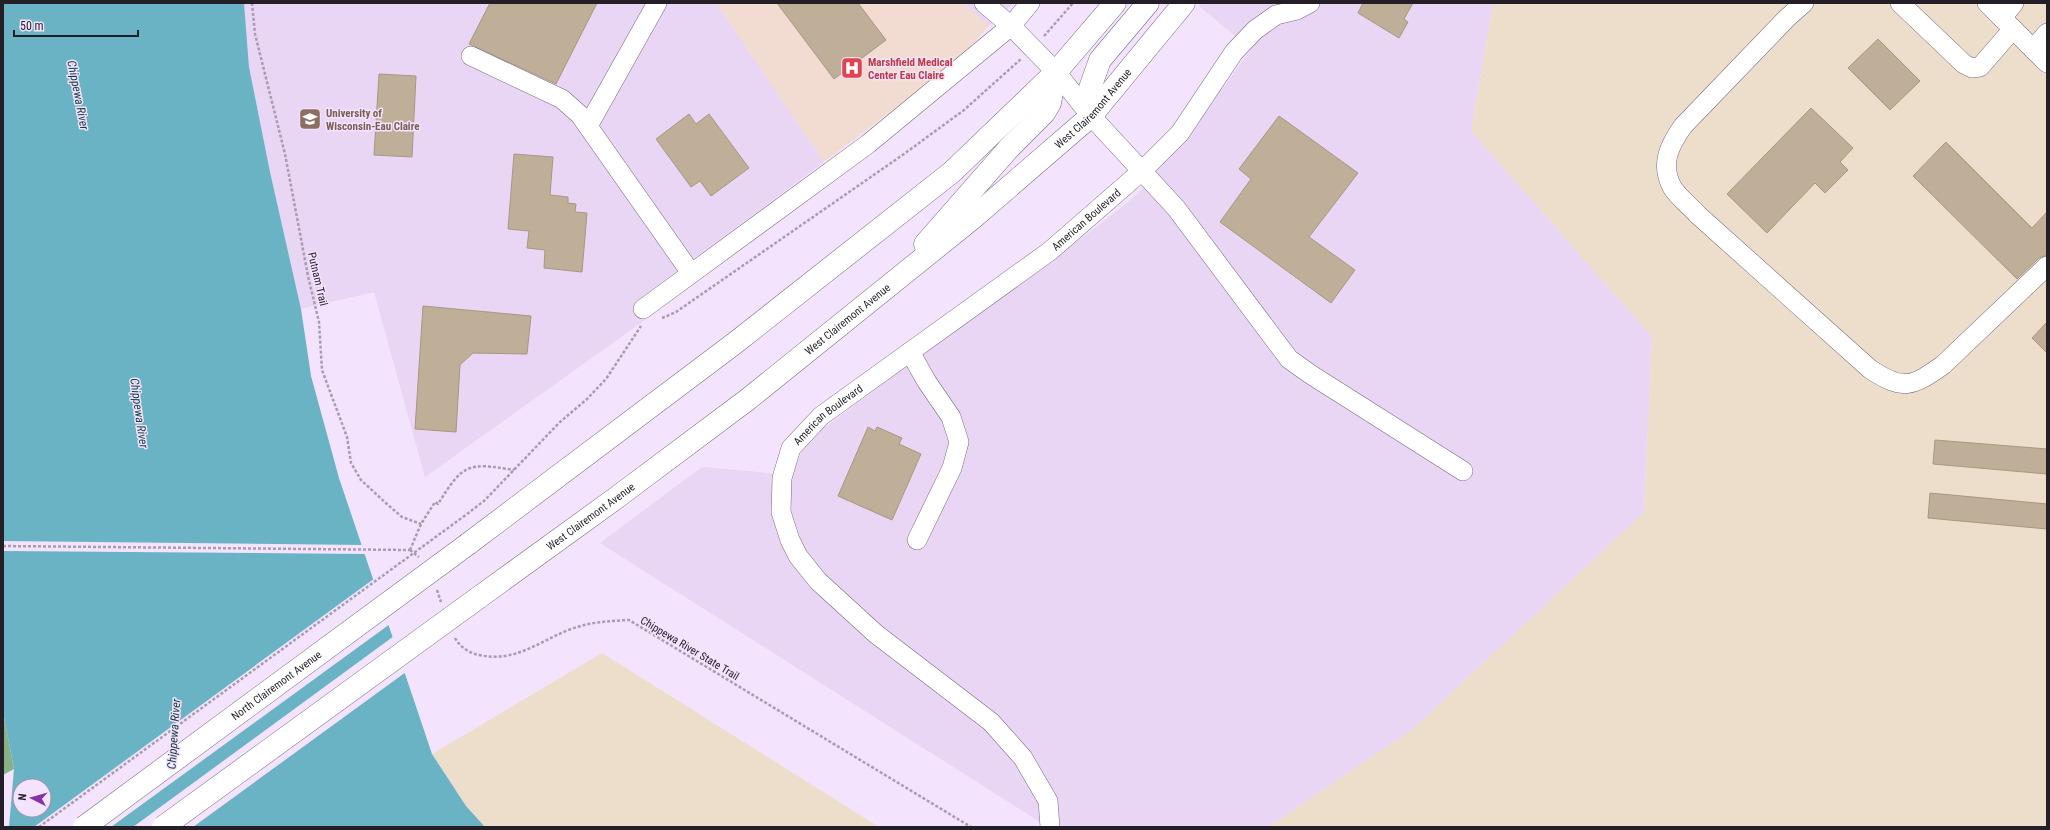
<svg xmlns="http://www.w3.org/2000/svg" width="2050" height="830" font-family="'Roboto Condensed',sans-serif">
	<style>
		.built { fill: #e9d5f4 }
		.industrial { fill: #eddecb }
		.medical { fill: #f2dbd0 }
		.forest { fill: #86b286 }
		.water { fill: #69b3c5; fill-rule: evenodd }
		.pier { fill: #f3e3fc }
		.building { fill: #bfaf98; stroke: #a79781 }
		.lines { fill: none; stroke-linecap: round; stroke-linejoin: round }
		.minor-casing { stroke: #77697e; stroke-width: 20 }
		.major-casing { stroke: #77697e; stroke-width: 23 }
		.path { stroke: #a89caf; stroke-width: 2.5; stroke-dasharray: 3 2; stroke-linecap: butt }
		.minor { stroke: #fff; stroke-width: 19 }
		.major { stroke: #fff; stroke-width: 22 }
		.major-bridge-casing { stroke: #77697e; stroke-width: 23; stroke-linecap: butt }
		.path-bridge { stroke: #a89caf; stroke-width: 2.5; stroke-dasharray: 3 2; stroke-linecap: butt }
		.major-bridge { stroke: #fff; stroke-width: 22 }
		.labels { text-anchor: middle; stroke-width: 3; stroke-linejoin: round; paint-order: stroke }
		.health-label { font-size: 11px; font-weight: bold; fill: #be3a42; stroke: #f3e3fc; text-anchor: start }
		.street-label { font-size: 11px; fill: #241e27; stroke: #f3e3fc }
		.education-label { font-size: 11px; font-weight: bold; fill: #785e54; stroke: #f3e3fc; text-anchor: start }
		.water-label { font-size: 12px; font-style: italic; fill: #163a42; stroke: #f3e3fc }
	</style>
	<rect width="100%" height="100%" fill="#f3e3fc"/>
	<path class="built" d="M244,3H716L824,162L639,299L652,315L425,477L374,292L301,309L270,172L249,67Z
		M964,3H1014L989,26Z
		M1201,3H1493L1471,131L1652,337L1644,512L1413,729L1268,827H1048L600,543L702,467L791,475L805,445L812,437L1038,269L1090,232L1138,194L1226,84L1251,49L1199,6Z"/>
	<path class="industrial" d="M1493,3H2047V827H1268L1413,729L1644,512L1652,337L1471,131Z
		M602,653L879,827H485L466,806L432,754Z"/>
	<path class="medical" d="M716,3H964L989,26L967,50L923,87L824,162Z"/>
	<path class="forest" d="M3,712L14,769L3,775Z"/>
	<path class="water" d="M3,3H244L249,67L270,172L301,309L311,376L339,478L432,754L466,806L485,827H9L14,769L3,712ZM20,786H44V810H20Z"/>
	<path class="pier" d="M3,541L364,545L367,554L3,551Z
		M375,578L390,624L111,827H34Z
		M394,636L406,672L193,827H133Z"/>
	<path class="building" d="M490,3H597L556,84L469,44Z
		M777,3H858L886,40L834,79Z
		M1363,3H1413L1404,19L1408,22L1399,38L1358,13Z
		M1878,39L1920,81L1890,110L1848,68Z
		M379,74L416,76L412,157L374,155Z
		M1811,108L1853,148L1840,162L1848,170L1825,193L1815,183L1767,233L1727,194Z
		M689,114L696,124L709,114L749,168L711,196L700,181L691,187L656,139Z
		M1279,116L1358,173L1309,237L1355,270L1331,303L1220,222L1251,179L1239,169Z
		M1946,142L2032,228L2047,212V255L2039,258L2017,279L1913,176Z
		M514,154L553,157L550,195L568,197V203L576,204L575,212L587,213L582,272L544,268L545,250L527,248L529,231L508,229Z
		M423,306L531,316L527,354L473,353L460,365L456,432L415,429Z
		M2047,322V353L2032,338Z
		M868,427L875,431L877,427L902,438L899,444L921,454L892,520L838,496Z
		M1935,440L2047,449V474L1933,464Z
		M1930,493L2047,504V529L1928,518Z"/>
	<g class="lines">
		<g class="minor-casing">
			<g id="minor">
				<path d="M984,3L1011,26L1056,72L1091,116L1176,208L1289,359L1310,374L1463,471"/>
				<path d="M1804,3L1787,18L1683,126C1669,146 1660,164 1672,187C1678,197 1691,207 1698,215L1870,369C1903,391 1912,387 1943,365L2047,266"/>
				<path d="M1900,3L1964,64L1972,68L1980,67L2013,29"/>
				<path d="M1987,3L2047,63"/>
				<path d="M2002,18L2014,3"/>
				<path d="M2033,49L2047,33"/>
				<path d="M471,56L562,99L580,115L691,273"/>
				<path d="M588,126L657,3"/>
				<path d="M643,309L868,144L1011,26L1030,3"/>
				<path d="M910,352L927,382L951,417L959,442L952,468L917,540"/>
				<path id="s1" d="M1050,827L1048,801L1023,758L991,722L876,634L818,581L798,556L790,540L781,512L782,478L791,448L821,416L1050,251L1143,170L1180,133L1234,52L1255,30L1276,15L1297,10L1310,3"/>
			</g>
		</g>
		<g class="major-casing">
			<g id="major">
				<path d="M1091,116L1090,88L1100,60L1148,3"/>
				<path d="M925,244L1010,147L1044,113L1050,103L1056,72"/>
				<path d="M468,544L735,343L952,172L1056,72L1115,3"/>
				<path id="s2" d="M478,598L616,498L747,400L973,218L1091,116L1184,3"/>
			</g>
		</g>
		<path class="path" d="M252,3L255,34L285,154L308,276L319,322L322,370L347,437L351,463L361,480L388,505L402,517L421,524
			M1044,36L1073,3
			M662,318L676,312L904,154L964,110L1021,59
			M463,517L484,501L560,422L587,399L606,379L641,326
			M3,546L410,550
			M410,550L419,557
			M410,550L421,524L435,502L438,504C463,464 467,462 514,470
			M437,590L441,602
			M455,638C460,647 469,653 479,655C516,663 539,641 571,629C590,622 609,621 629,620L971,827"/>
		<use href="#minor" class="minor"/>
		<use href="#major" class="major"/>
		<g class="major-bridge-casing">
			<g id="major-bridge">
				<path id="s3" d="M84,827L468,544"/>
				<path d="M163,827L478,598"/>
			</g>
		</g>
		<path class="path-bridge" d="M39,827L463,517"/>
		<use href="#major-bridge" class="major-bridge"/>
	</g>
	<defs>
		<g id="hospital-square" transform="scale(1.15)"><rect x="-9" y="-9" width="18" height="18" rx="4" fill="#e0444e" stroke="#f3e3fc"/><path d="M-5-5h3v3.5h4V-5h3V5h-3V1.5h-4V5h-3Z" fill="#fff"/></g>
		<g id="university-square" transform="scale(1.15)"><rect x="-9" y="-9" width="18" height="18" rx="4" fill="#8d6e63" stroke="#f3e3fc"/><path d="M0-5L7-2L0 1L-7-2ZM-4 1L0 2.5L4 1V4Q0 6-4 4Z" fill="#fff"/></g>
	</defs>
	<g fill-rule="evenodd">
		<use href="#hospital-square" x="852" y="68"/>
		<use href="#university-square" x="310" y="119"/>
	</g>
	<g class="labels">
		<g class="health-label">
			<text x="868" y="66">Marshfield Medical<tspan x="868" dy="13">Center Eau Claire</tspan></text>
		</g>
		<g class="street-label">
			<text dy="4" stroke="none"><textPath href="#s2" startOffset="787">West Clairemont Avenue</textPath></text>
			<text dy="4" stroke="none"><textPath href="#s1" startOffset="866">American Boulevard</textPath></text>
			<text transform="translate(318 279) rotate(77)" y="4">Putnam Trail</text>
			<text dy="4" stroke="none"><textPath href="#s2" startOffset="463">West Clairemont Avenue</textPath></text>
			<text dy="4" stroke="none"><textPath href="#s1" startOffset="542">American Boulevard</textPath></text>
			<text dy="4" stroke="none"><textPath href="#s2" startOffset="139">West Clairemont Avenue</textPath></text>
			<text transform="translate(690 648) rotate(31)" y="4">Chippewa River State Trail</text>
			<text dy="4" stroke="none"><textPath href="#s3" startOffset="239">North Clairemont Avenue</textPath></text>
		</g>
		<g class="education-label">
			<text x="326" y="117">University of<tspan x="326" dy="13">Wisconsin-Eau Claire</tspan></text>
		</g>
		<g class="water-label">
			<text transform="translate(78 95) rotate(79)" y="4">Chippewa River</text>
			<text transform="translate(139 413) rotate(82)" y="4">Chippewa River</text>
			<text transform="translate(174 734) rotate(-86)" y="4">Chippewa River</text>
		</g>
	</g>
	<rect width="2050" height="830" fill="none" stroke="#241e27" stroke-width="8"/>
	<g transform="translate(32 798) rotate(276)"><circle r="19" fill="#f3e3fc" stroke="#a094a7"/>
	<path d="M0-3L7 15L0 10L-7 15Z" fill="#8335a6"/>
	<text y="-6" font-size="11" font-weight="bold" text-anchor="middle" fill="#241e27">N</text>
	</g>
	<path d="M14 30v6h124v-6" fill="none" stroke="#241e27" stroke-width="2"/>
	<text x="20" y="30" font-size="12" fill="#241e27" stroke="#f3e3fc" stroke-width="3" paint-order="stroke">50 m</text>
</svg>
